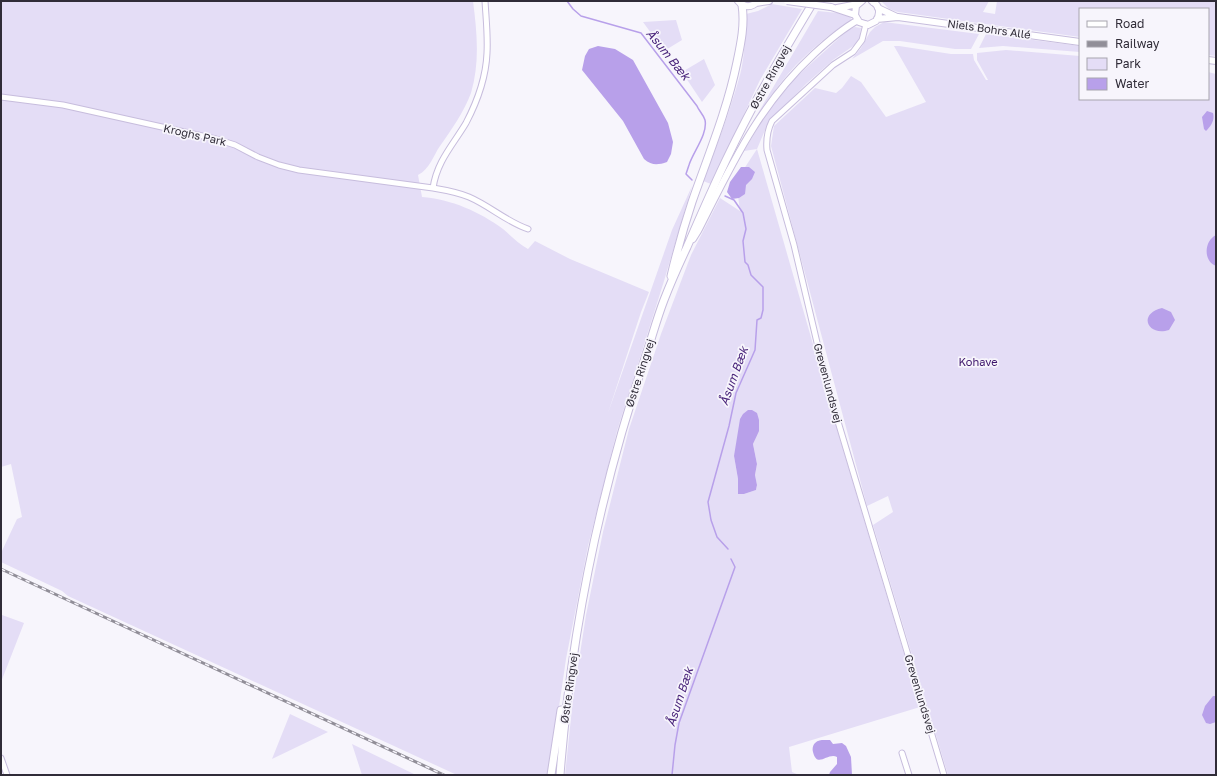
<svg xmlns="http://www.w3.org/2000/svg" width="1217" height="776" font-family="'Golos Text',sans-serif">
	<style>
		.green { fill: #e4ddf6; fill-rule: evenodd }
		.water { fill: #b8a0ea }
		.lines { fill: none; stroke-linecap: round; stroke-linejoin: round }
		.stream { stroke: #b8a0ea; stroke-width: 1.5 }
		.minor-casing { stroke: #c7bddd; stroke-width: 7 }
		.tertiary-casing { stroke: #c7bddd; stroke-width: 8 }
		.secondary-casing { stroke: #c7bddd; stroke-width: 9 }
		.minor { stroke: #fff; stroke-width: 5 }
		.tertiary { stroke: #fff; stroke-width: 6 }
		.secondary { stroke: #fff; stroke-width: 7 }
		.rail-casing { stroke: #918e98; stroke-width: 3 }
		.rail { stroke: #f7f5fc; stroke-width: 1.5; stroke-dasharray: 4.5; stroke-linecap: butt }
		.tertiary-bridge-casing { stroke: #c7bddd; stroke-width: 8; stroke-linecap: butt }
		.tertiary-bridge { stroke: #fff; stroke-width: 6 }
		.labels { text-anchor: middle; stroke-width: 3.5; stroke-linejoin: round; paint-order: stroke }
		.street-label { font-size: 11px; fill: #302c38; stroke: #f7f5fc }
		.park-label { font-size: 11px; fill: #3e166c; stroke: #f7f5fc }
		.water-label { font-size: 12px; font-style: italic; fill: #4a257b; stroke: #f7f5fc }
	</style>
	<rect width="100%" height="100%" fill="#f7f5fc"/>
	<path class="green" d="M1,1H473C477,32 480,63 471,93C464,112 451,130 440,146C433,156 430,169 418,175L422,197C451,199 480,212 503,229C511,236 519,244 528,249L535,241L570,259L649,292L641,312L608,413L672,230L692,186L664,281L617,431L588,546L566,659L549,775H457L68,596L62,591L1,562V553L17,519L22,517L11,464L1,467Z
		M881,1H989L983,12L995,14L997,1H1213L1216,3V56L1208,55V9H1080V37L898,12L889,9Z
		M772,4L802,9L760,80L711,184L703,181C717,146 730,111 740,75C745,56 745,34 746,14L758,11Z
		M818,11L848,14L852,20C831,32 813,48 796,65C779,83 765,105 751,125Z
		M676,20L682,40L664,51L643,22Z
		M884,22L979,34L971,49H955L900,41H883L852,59L861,48L870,32L875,27Z
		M855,27L861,28L859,42L833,60L806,84L772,119L765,130L757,149L823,379H822L920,707L789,747L792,772L799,775H565L573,699L586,615L603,532L629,429L661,334L691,255L720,198L740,211L736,181L757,149L744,151L766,114L794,79L848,30ZM755,439L753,444L757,464L755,475L757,486L756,490L744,494L738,492V479L734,456Z
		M986,34L1080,46V52L1003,46L979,48Z
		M894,46H899L951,54H973L974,60L986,80H988L977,60V53L1006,50L1080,56V99H1208V72L1216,74V775H948L873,525L893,512L888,496L867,506L771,146L774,126L815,88L836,93L842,88L851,76L861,82L886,117L926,102Z
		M704,59L715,85L702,102L682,72Z
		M2,615L24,623L1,682V616Z
		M290,714L328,732L272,759Z
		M352,744L416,775H362Z"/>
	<path class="water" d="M598,46L615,49L633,60L668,123L673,142L671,154L667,162C658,165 652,166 644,159L623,121L582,70L585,56L589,49Z
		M1207,111L1213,113C1215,120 1211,126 1206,131L1204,129L1202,117Z
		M741,167H749L755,172L752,179L746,185L745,194L739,198L732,199L727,192L730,182Z
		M1216,235V266C1203,261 1204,241 1216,235Z
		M1162,308L1171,312L1175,320L1169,330C1148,337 1137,314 1162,308Z
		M748,410H752L757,413L759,420V431L753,444L757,464L755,475L757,485L756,490L744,494H738V479L734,456L740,419L743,414Z
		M1213,696H1216V722L1210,724L1206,723L1202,715L1205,706Z
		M824,740H830L833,744L842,743L846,746L851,757L852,775H829L830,772L837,764V757C828,752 817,769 813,752C812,749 813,745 815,743C818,740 821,740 824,740Z"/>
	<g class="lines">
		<path class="stream" d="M567,1L573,9L581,16L641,33L697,106C699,111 703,114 705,120C708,134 693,152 689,165C688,168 687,171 686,174L692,180
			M725,196L734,200L743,213L746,229L743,241L745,262L748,265L751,275L763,287V310L761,318L757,320L755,350L736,393L729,426L708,502L711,520L717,537L728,549
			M672,775L675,745L679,723L735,567L731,559"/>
		<g class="minor-casing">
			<path id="minor" d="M866,24L862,40L853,52L833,65L772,121C767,131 766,139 767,150L794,245L827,385L944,775
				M1,97L63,105L216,139L235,145L258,157L279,165L299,170L433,188C445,190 457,192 469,197C490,206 507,222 528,229
				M433,188C437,161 453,145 466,123C477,102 486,77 487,53C488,36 486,18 485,1
				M902,753L909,775
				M1,758L7,775"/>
		</g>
		<g class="tertiary-casing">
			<path id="tertiary" d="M738,1C744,8 752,8 758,1
				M862,1L856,6L855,15L859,22L868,25L876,21C881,13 880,6 872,1
				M756,3L769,1
				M831,7L855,15
				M837,8L858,4
				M878,8L897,17
				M877,19L898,17L1080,42
				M1208,60L1216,61
				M693,239L698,231C732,164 758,106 814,54C828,41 842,29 858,20"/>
		</g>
		<g class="secondary-casing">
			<path id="secondary" d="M874,2V1
				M671,276C677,251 684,226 692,202C708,156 727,111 737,62C741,43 745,24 742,5
				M551,775L561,710
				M560,775C571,632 600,491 646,355C652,337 657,318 664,300C671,282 679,264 687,247C712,189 738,131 770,76C784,51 799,26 814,1"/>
		</g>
		<use href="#minor" class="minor"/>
		<use href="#tertiary" class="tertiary"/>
		<use href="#secondary" class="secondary"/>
		<g class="rail-casing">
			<path id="rail" d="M1,569L444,775"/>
		</g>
		<use href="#rail" class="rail"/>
		<g class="tertiary-bridge-casing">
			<path id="tertiary-bridge" d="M787,1L831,7"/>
		</g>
		<use href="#tertiary-bridge" class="tertiary-bridge"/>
	</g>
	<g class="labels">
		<g class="street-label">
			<text transform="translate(989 29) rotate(8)" y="4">Niels Bohrs Allé</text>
			<text transform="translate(770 77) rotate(-61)" y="4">Østre Ringvej</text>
			<text transform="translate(195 135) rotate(13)" y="4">Kroghs Park</text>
			<text transform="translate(640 373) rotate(-72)" y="4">Østre Ringvej</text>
			<text transform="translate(828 383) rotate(75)" y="4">Grevenlundsvej</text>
			<text transform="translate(569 688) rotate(-82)" y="4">Østre Ringvej</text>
			<text transform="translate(920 694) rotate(73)" y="4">Grevenlundsvej</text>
		</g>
		<g class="park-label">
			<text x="978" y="366">Kohave</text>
		</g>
		<g class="water-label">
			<text transform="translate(668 55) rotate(51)" y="4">Åsum Bæk</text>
			<text transform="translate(734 376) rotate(-70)" y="4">Åsum Bæk</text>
			<text transform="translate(680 697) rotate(-72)" y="4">Åsum Bæk</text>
		</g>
	</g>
	<rect width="1217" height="776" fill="none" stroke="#302c38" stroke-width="4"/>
	<rect x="1079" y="8" width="130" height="92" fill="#f7f5fc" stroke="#a7a5ae"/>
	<rect x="1087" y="21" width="20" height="6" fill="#ffffff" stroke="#a7a5ae"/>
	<text x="1115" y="28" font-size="12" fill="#302c38">Road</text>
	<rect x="1087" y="41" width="20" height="6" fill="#918e98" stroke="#a7a5ae"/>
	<text x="1115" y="48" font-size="12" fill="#302c38">Railway</text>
	<rect x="1087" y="58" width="20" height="12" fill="#e4ddf6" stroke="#a7a5ae"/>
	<text x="1115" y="68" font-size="12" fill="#302c38">Park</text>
	<rect x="1087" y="78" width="20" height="12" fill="#b8a0ea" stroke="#a7a5ae"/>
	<text x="1115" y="88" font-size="12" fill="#302c38">Water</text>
</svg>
